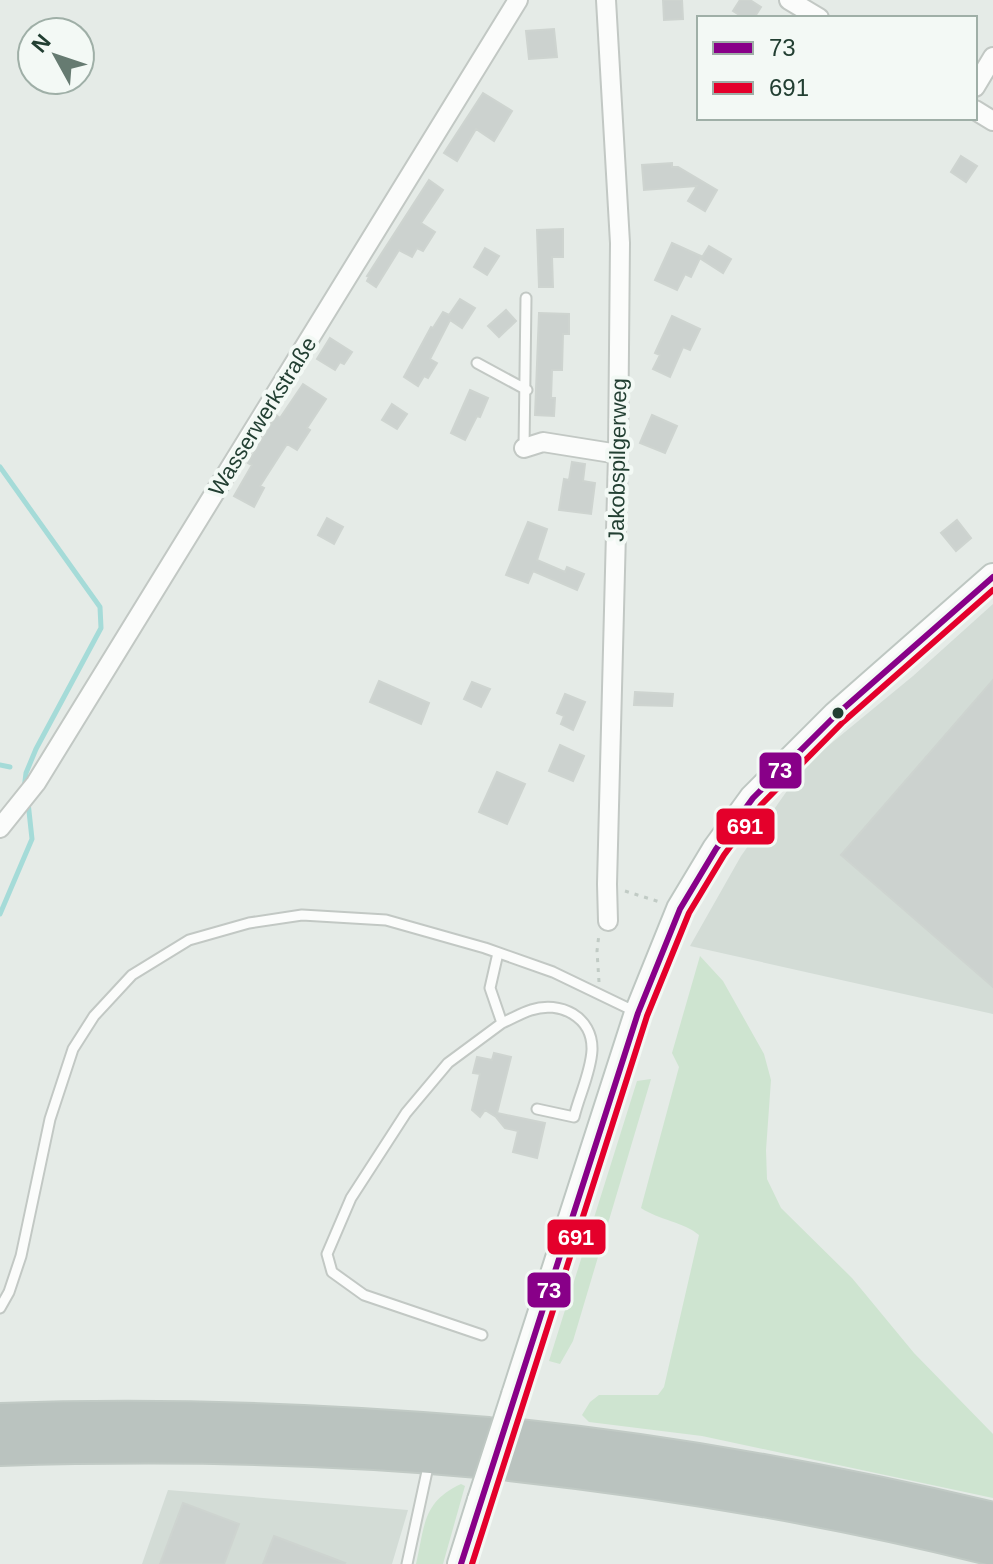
<svg xmlns="http://www.w3.org/2000/svg" width="993" height="1564" font-family="Helvetica,sans-serif">
	<style>
		.built { fill: #d3dcd6 }
		.green { fill: #cee4d0 }
		.lines { fill: none; stroke-linecap: round; stroke-linejoin: round }
		.stream { stroke: #a5dbd8; stroke-width: 5 }
		.building { fill: #ccd2cf; stroke: #ced4d0; stroke-width: 2 }
		.service-casing { stroke: #c2c8c4; stroke-width: 13 }
		.minor-casing { stroke: #c2c8c4; stroke-width: 22 }
		.secondary-casing { stroke: #bec7c2; stroke-width: 30 }
		.motorway-casing { stroke: #c1cac5; stroke-width: 36 }
		.path { stroke: #c1cbc5; stroke-width: 3; stroke-dasharray: 4 6; stroke-linecap: butt }
		.service { stroke: #fbfcfb; stroke-width: 9 }
		.minor { stroke: #fbfcfb; stroke-width: 18 }
		.secondary { stroke: #fbfcfb; stroke-width: 26 }
		.motorway { stroke: #bac3bf; stroke-width: 32 }
		.secondary-bridge-casing { stroke: #bec7c2; stroke-width: 30; stroke-linecap: butt }
		.secondary-bridge { stroke: #fbfcfb; stroke-width: 26 }
		.bus-1-casing { stroke: #f3f9f5; stroke-width: 12 }
		.bus-2-casing { stroke: #f3f9f5; stroke-width: 12 }
		.bus-1 { stroke: #808; stroke-width: 6 }
		.bus-2 { stroke: #e4002b; stroke-width: 6 }
		.bus-dot { fill: #223f32; stroke: #f3f9f5; stroke-width: 3 }
		.labels { text-anchor: middle; stroke-width: 8; stroke-linejoin: round; paint-order: stroke }
		.street-label { font-size: 22px; fill: #223f32; stroke: #f3f9f5 }
		.line-badge { stroke: #f3f9f5; stroke-width: 3 }
		.badge-label { font-size: 22px; text-anchor: middle; font-weight: bold; fill: #fff }
	</style>
	<rect width="100%" height="100%" fill="#e5ebe7"/>
	<path class="built" d="M993,604V1014L690,946L741,856L806,764L913,676Z
		M168,1490L408,1510L392,1564H142Z"/>
	<path class="green" d="M700,956L723,981L764,1054L771,1080L766,1150L767,1179L781,1208L852,1278L914,1353L993,1434V1498L702,1436L589,1422L582,1415L590,1402L599,1395H658L664,1387L699,1235C684,1222 659,1220 641,1208L679,1067L672,1053Z
		M651,1079L573,1341L560,1364L549,1361L637,1081Z
		M461,1484L465,1486L443,1564H416C425,1526 422,1502 461,1484Z"/>
	<g class="lines">
		<path class="stream" d="M0,467L100,607L101,628L36,749L26,773L24,789
			M0,765L10,767
			M0,914L32,839L28,802"/>
	</g>
	<path class="building" d="M663,0H682L683,19L664,20Z
		M740,0H750L761,7L754,18H744L733,11Z
		M554,29L557,57L529,59L526,31Z
		M483,93L512,111L494,141L476,129L457,161L444,153Z
		M961,156L977,166L966,182L951,172Z
		M672,163V167H678L717,190L705,211L688,201L697,186L644,190L642,165Z
		M429,180L443,190L421,223L435,232L423,251L417,248L412,257L399,250L376,287L367,281L369,277L367,276Z
		M563,229V257H552L553,287H539L537,230Z
		M672,243L701,256L691,277L685,274L677,290L655,280Z
		M709,246L731,259L723,273L701,259Z
		M485,248L499,256L487,275L474,267Z
		M460,299L475,308L462,328L450,320L430,359L437,363L428,378L424,376L418,386L404,377L431,327L433,328L443,312L449,315Z
		M506,310L516,321L499,337L488,326Z
		M539,313L569,314V334H563L562,370H552L551,398H555L554,416L535,415Z
		M672,316L700,329L690,350L683,347L670,377L653,369L660,355L655,353Z
		M330,338L352,352L344,364L340,362L335,370L317,359Z
		M303,384L326,399L307,428L310,430L297,450L287,444L260,486L264,488L254,507L234,496L252,465L248,463L267,431L276,415L280,418Z
		M470,390L488,398L480,417L477,416L465,440L451,433Z
		M392,404L407,414L397,429L382,420Z
		M652,415L677,426L665,453L640,443Z
		M572,462L585,464L583,481L595,483L591,514L559,510L564,479L569,480Z
		M327,518L343,527L334,544L318,535Z
		M957,520L971,538L956,551L941,533Z
		M528,522L547,529L537,560L565,572L567,567L584,574L577,590L533,571L528,583L506,575Z
		M993,680V987L841,855Z
		M379,681L429,703L421,724L370,702Z
		M472,682L490,689L481,707L464,699Z
		M635,692L673,694L672,706L634,705Z
		M565,694L585,702L573,730L561,724L564,716L557,713Z
		M560,745L584,756L573,781L549,771Z
		M497,772L525,784L507,824L479,812Z
		M494,1053L511,1057L497,1113L545,1123L537,1158L513,1152L518,1131L505,1128L496,1117L485,1110L480,1117L472,1110L480,1074L473,1073L477,1057L492,1060Z
		M183,1503L239,1524L224,1564H160Z
		M274,1536L345,1563L344,1564H263Z"/>
	<g class="lines">
		<g class="service-casing">
			<path id="service" d="M477,363L527,390
				M524,448L526,298
				M498,953L490,988L502,1023C512,1019 521,1013 531,1010C560,1000 593,1017 592,1050C591,1072 579,1096 574,1117L537,1109
				M0,1308L9,1292L21,1256L50,1119L73,1049L94,1016L132,975L189,940L249,923L302,915L386,920L485,948L553,972L634,1011
				M482,1335L364,1295L332,1272L327,1254L351,1198L406,1113L448,1063L502,1023
				M407,1564L429,1462"/>
		</g>
		<g class="minor-casing">
			<path id="minor" d="M606,0L620,243L618,454L607,884L608,921
				M789,0L819,18
				M975,87L993,57
				M975,110L993,121
				M524,448L543,442L618,454
				M0,828L36,783L518,0"/>
		</g>
		<g class="secondary-casing">
			<path id="secondary" d="M515,1395L638,1013L680,909L716,849L753,798L836,715L993,577
				M461,1564L481,1500"/>
		</g>
		<g class="motorway-casing">
			<path id="motorway" d="M0,1420C164,1414 325,1420 488,1434
				M519,1436C678,1453 837,1482 993,1519
				M0,1449C160,1444 319,1446 479,1461
				M510,1464C672,1482 835,1509 993,1549"/>
		</g>
		<path class="path" d="M625,891L660,902
			M599,982L597,951L599,934"/>
		<use href="#service" class="service"/>
		<use href="#minor" class="minor"/>
		<use href="#secondary" class="secondary"/>
		<use href="#motorway" class="motorway"/>
		<g class="secondary-bridge-casing">
			<path id="secondary-bridge" d="M481,1500L515,1395"/>
		</g>
		<use href="#secondary-bridge" class="secondary-bridge"/>
		<g class="bus-1-casing">
			<path id="bus-1" d="M461,1564L638,1013L680,909L716,849L753,798L836,715L993,577"/>
		</g>
		<g class="bus-2-casing">
			<path id="bus-2" d="M472,1564L647,1016L689,913L724,855L761,805L843,722L993,590"/>
		</g>
		<use href="#bus-1" class="bus-1"/>
		<use href="#bus-2" class="bus-2"/>
	</g>
	<circle class="bus-dot" cx="838" cy="713" r="7"/>
	<g class="labels">
		<g class="street-label">
			<text transform="translate(262 416) rotate(-58)" y="8">Wasserwerkstraße</text>
			<text transform="translate(617 460) rotate(-89)" y="8">Jakobspilgerweg</text>
		</g>
	</g>
	<g class="line-badge">
		<rect x="758" y="751" width="45" height="39" rx="8" fill="#808"/>
		<rect x="715" y="807" width="61" height="39" rx="8" fill="#e4002b"/>
		<rect x="546" y="1218" width="61" height="38" rx="8" fill="#e4002b"/>
		<rect x="526" y="1271" width="46" height="38" rx="8" fill="#808"/>
	</g>
	<g class="badge-label">
		<text x="780" y="778">73</text>
		<text x="745" y="834">691</text>
		<text x="576" y="1245">691</text>
		<text x="549" y="1298">73</text>
	</g>
	<rect x="697" y="16" width="280" height="104" fill="#f3f9f5" stroke="#9fafa7" stroke-width="2"/>
	<rect x="713" y="42" width="40" height="12" fill="#880088" stroke="#9fafa7" stroke-width="2"/>
	<text x="769" y="56" font-size="24" fill="#223f32">73</text>
	<rect x="713" y="82" width="40" height="12" fill="#e4002b" stroke="#9fafa7" stroke-width="2"/>
	<text x="769" y="96" font-size="24" fill="#223f32">691</text>
	<g transform="translate(56 56) rotate(310)"><circle r="38" fill="#f3f9f5" stroke="#9fafa7" stroke-width="2"/>
	<path d="M0-6L14 30L0 20L-14 30Z" fill="#667b71"/>
	<text y="-12" font-size="22" font-weight="bold" text-anchor="middle" fill="#223f32">N</text>
	</g>
</svg>
